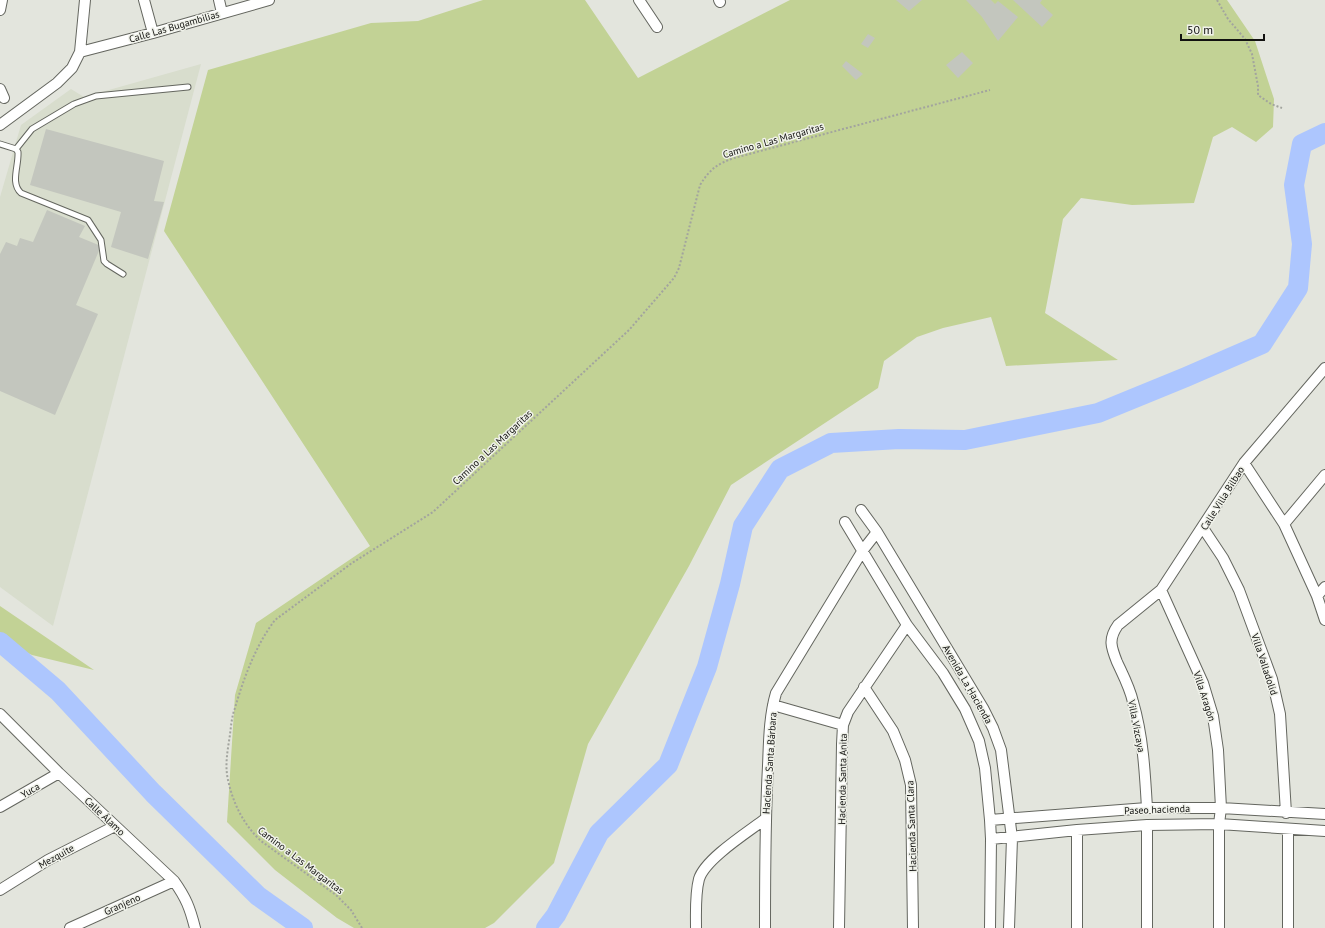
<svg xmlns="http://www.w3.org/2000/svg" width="1325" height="928" font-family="'PT Sans',sans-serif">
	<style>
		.built { fill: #d8ddcd }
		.green { fill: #c2d295 }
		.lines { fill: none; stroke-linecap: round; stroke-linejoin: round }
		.river { stroke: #adc6fe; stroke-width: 20 }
		.building { fill: #c3c6be }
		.lane-casing { stroke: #64665f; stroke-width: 7 }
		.street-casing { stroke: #64665f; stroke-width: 12 }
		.path { stroke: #a2a49e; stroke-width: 2; stroke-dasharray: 2 2; stroke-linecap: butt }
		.lane { stroke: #fff; stroke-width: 5 }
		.street { stroke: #fff; stroke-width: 10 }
		.labels { text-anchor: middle; stroke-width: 3; stroke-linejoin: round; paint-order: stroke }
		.street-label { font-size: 10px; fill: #121210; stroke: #f0f2ea }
	</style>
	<rect width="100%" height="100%" fill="#e3e5dd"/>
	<path class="built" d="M201,64L53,626L0,587V197L21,125L71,89L84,97Z"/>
	<path class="green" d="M483,0H585L638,78L790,0H1227L1255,41L1274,99L1273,127L1256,142L1232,127L1213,137L1194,203L1132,205L1081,198L1063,219L1045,313L1118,360L1006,366L991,317L943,328L917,337L884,361L878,388L731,485L689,566L588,744L554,863L494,923L485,928H354L337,918L275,870L227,822L235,695L256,623L370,546L164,231L208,70L371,23L418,21Z
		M0,606L94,670L32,655L0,640Z"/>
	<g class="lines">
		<path class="river" d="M0,642L58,691L153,793L258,896L303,928
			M546,928L556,915L599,833L668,765L707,667L730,584L743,526L780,469L831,443L899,439L965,440L1098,413L1186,377L1262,344L1298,288L1302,244L1294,185L1302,144L1325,133"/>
	</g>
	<path class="building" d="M896,0H922L909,11Z
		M966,0H991L995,4L998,1L1018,17L998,41L982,17Z
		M1013,0H1042L1040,3L1053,15L1042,27Z
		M868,34L875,38L868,48L861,44Z
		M962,52L973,63L958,78L946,65Z
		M846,61L863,74L856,80L842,66Z
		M46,129L164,161L154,201L164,202L148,259L111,247L121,212L30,185Z
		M47,210L85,226L79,237L101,246L76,305L98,314L55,415L0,391V254L6,242L17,246L20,238L33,242Z"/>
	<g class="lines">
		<g class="lane-casing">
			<path id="lane" d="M0,144L16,149L18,152C19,166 10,183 21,193L88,220L101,240L104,261L107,264L123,274
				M16,149L32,129L74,104L96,96L188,87"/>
		</g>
		<g class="street-casing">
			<path id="street" d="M144,0L153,33
				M219,0L222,13
				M639,0L657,27
				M719,0L720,2
				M0,10L2,0
				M80,52L153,33L269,0
				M0,89L4,98
				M0,125L57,83L72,68L80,52L85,0
				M1244,463L1284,524L1317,596L1325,620
				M861,510L877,532L983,708L993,728L1001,750L1012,838L1009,928
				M845,522L907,625L943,673L965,709L979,741L985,768L990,820L991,839L990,928
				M1284,524L1325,475
				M1203,528L1223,558L1239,590L1272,679L1280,714L1286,813
				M1161,590L1203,683L1213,716L1218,750L1221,808L1219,824V928
				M1317,596L1325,587
				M864,687L893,731L905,760L911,785L913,928
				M773,705L843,725
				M0,714L59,773L174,881C186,898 190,908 195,928
				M0,807L59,773
				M1147,808C1145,773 1143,736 1133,702C1130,688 1123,675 1117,662C1111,647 1108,639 1118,625L1161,590L1244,463L1325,368
				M990,820L1147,808H1221L1325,814
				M991,839L1077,830L1147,825L1219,824L1325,831
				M0,890L48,860L115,826
				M70,928L174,881
				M696,928C696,912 695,894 699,879C705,859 748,832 765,819
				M765,928C765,874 765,820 768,766C769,742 769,717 776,693L863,550L877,532
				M839,928L842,744L843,725L848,712L907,625
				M1077,928V830
				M1147,928V825
				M1288,928V829"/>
		</g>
		<path class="path" d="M1217,0L1228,19L1245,39L1252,54L1258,86V95L1271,104L1282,108
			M362,928L351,910L336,895L261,841C243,824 233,803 228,780C225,767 227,754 229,741C231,730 231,718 235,708C244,677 256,645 275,620L352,563L433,512L629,330L674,278L679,268L700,185C710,169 717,164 734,158L990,90"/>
		<use href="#lane" class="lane"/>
		<use href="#street" class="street"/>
	</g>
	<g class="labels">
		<g class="street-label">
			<text transform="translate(174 26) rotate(-16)" y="4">Calle Las Bugambilias</text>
			<text transform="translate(773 140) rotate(-16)" y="4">Camino a Las Margaritas</text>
			<text transform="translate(492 447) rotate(-43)" y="4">Camino a Las Margaritas</text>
			<text transform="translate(1222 498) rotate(-58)" y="4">Calle Villa Bilbao</text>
			<text transform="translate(1265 664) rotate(72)" y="4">Villa Valladolid</text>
			<text transform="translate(968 684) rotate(60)" y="4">Avenida La Hacienda</text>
			<text transform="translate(1205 696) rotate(72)" y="4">Villa Aragón</text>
			<text transform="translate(1137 726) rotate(79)" y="4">Villa Vizcaya</text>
			<text transform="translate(769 763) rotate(-86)" y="4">Hacienda Santa Bárbara</text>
			<text transform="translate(842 779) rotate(-89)" y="4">Hacienda Santa Anita</text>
			<text transform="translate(30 790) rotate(-30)" y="4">Yuca</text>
			<text transform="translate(1157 809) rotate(-2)" y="4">Paseo hacienda</text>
			<text transform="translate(105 816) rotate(43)" y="4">Calle Álamo</text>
			<text transform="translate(911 826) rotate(-92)" y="4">Hacienda Santa Clara</text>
			<text transform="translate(56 856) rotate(-29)" y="4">Mezquite</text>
			<text transform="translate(301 860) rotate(37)" y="4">Camino a Las Margaritas</text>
			<text transform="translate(122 904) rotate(-24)" y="4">Granjeno</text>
		</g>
	</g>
	<path d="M1181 34v6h83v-6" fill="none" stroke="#121210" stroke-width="2"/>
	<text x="1187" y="34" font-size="12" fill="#121210" stroke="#f0f2ea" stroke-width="3" paint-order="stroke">50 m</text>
</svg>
